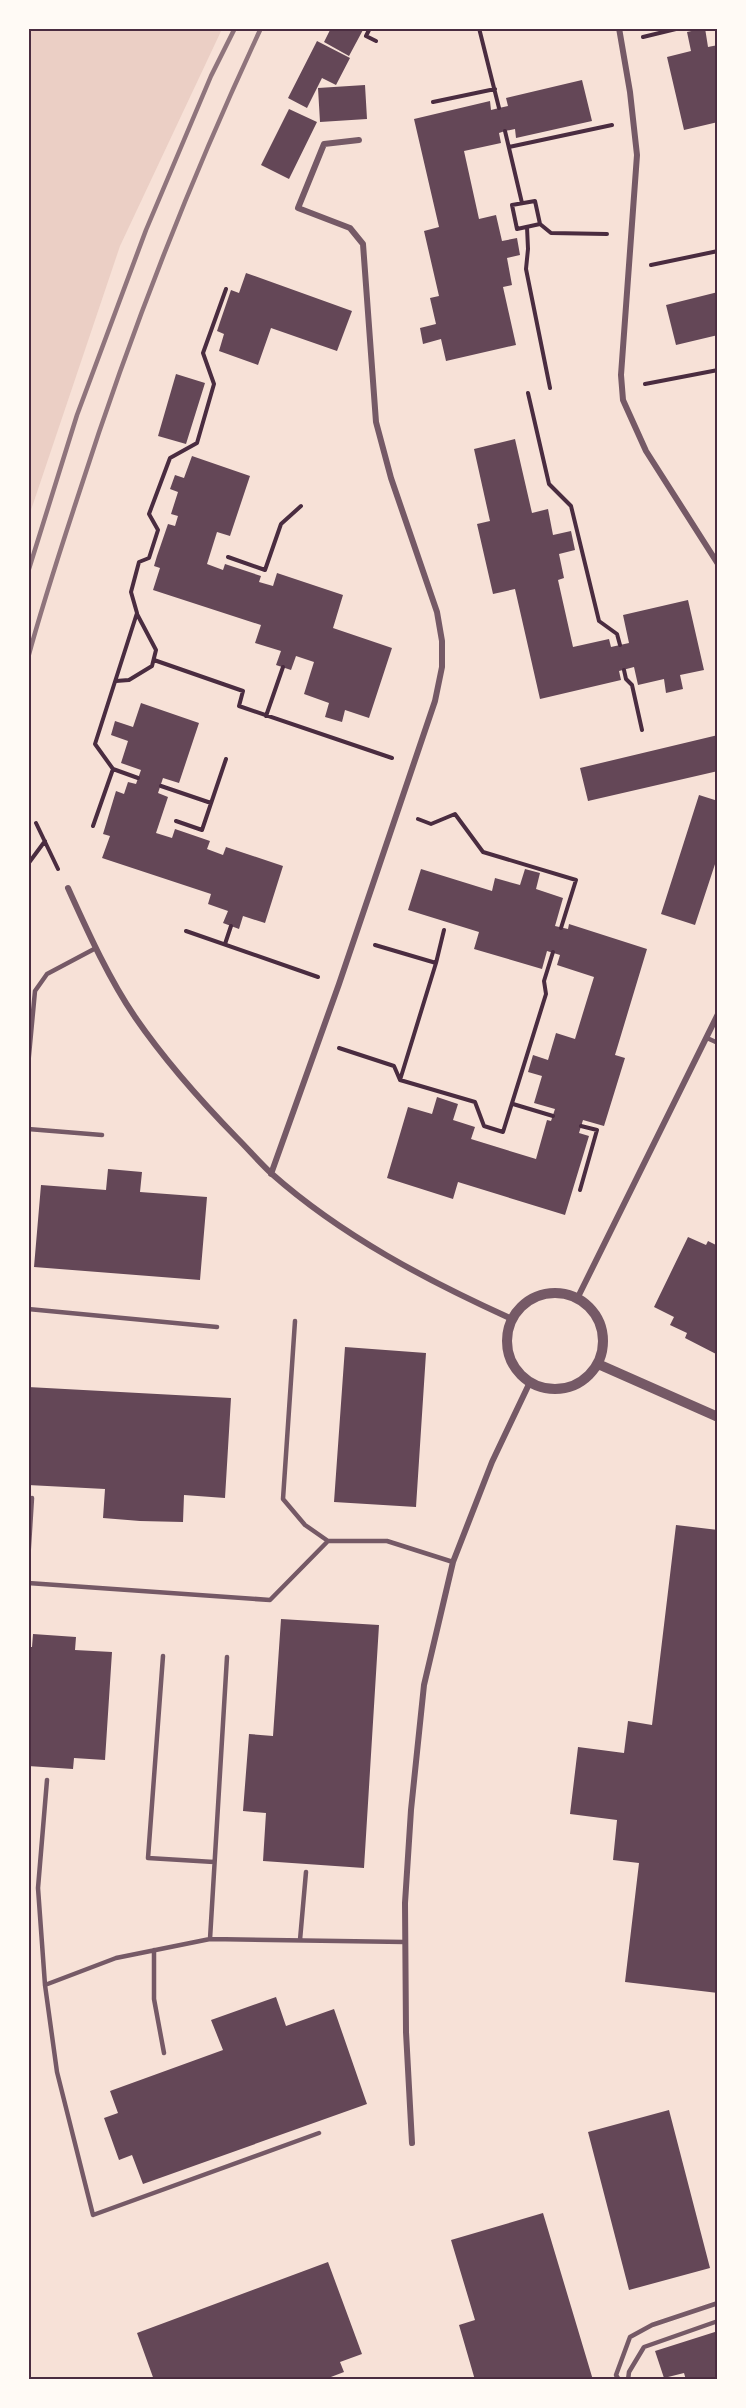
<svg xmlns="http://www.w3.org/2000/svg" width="746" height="2408" font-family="Helvetica,sans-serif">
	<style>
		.green { fill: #ebcfc5 }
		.building { fill: #644757 }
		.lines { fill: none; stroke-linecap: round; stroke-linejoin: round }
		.path { stroke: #4a2c40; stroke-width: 4 }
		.service { stroke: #755966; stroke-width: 4.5 }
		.minor { stroke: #755966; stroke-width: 6 }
		.tertiary { stroke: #755966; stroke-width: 10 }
		.rail { stroke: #8f747c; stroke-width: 4.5 }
		.neatline { fill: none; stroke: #4a2c40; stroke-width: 2 }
	</style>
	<rect width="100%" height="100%" fill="#f7e1d7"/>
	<path class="green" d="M29,28L222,29L120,246L29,516Z"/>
	<path class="building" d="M331,28H364L349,56L324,42Z
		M705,28L708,47L718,45V122L684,130L667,57L691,51L687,32Z
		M317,41L350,58L336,85L322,78L307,108L288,98Z
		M582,80L592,121L516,138L515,129L505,131L499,133L501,143L464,151L479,219L496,215L502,241L517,238L520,255L507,258L512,285L503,287L516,345L446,361L441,339L423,344L420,328L436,324L430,298L439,296L424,231L439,227L414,119L490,101L491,110L499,108L508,106L506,98Z
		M365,85L367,119L320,122L318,88Z
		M289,109L317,122L289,179L261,165Z
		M246,273L352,311L337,351L271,328L258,365L219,351L224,334L217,331L220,322L231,290L239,293Z
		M718,292V335L676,345L666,305Z
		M176,374L205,383L186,444L158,436Z
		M515,439L532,513L548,509L553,535L571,531L575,550L559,554L564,578L558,580L573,647L609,639L611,647L629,643L623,615L688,600L704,670L680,675L683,689L666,693L664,679L638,685L634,667L619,671L621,680L540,699L515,589L493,594L477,524L490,521L474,449Z
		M192,456L250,476L230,536L217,532L207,564L223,570L225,564L261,576L259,582L273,586L277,573L343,595L333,628L392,648L369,718L345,710L342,722L325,717L329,703L304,694L314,662L296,656L291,670L276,665L281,651L255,643L261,625L153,590L160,568L154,566L157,556L168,524L175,526L178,516L171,514L178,492L170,489L175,475L184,478Z
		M141,703L199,723L179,783L163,778L158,793L168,797L156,833L172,838L175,829L210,841L207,849L223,855L226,847L283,866L265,923L243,916L239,929L223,923L228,911L208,904L211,894L102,858L110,836L103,834L116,791L124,794L128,782L136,784L141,770L121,763L128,741L111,735L115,721L133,727Z
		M718,735V771L588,801L580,768Z
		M699,795L718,801V855L695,925L661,914Z
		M421,869L492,891L495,878L520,885L525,869L540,873L536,889L563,898L555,926L568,929L569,924L647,949L615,1055L625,1058L604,1126L583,1120L579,1133L589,1136L565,1215L458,1182L453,1199L387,1178L408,1107L432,1114L437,1097L458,1104L453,1120L475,1127L471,1139L536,1159L547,1120L551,1121L555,1109L534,1103L542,1076L528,1072L533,1055L548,1060L556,1033L575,1039L594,977L557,965L560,955L547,951L542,969L474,949L479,932L408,910Z
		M108,1169L142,1172L140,1192L207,1197L200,1280L34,1267L41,1185L106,1190Z
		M688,1237L706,1245L708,1241L718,1246V1355L685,1338L687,1333L670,1325L674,1317L654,1307Z
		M345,1347L426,1353L416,1507L334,1502Z
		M28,1387L231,1398L225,1498L184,1495L183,1522L140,1521L103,1518L105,1489L28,1485Z
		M676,1525L718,1530V1993L625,1982L639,1863L613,1860L617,1820L570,1814L578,1747L624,1753L628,1721L652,1725Z
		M281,1619L379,1625L364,1868L263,1861L266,1813L243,1811L249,1734L273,1736Z
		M33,1634L76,1637L75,1650L112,1652L105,1760L74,1758L73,1769L28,1766V1647H32Z
		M276,1997L286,2026L334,2009L367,2104L143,2184L132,2155L119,2160L104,2118L118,2113L110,2091L223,2050L211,2020Z
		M669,2110L710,2268L629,2290L588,2132Z
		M543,2213L593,2380H475L459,2325L475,2320L451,2240Z
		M328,2262L362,2354L340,2362L344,2372L323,2380H154L137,2333Z
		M718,2331V2380H686L684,2373L664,2378L655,2351Z"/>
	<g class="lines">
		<path class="path" d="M370,28L366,36L376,41
			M479,28L499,108
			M643,37L680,28
			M433,102L495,89
			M505,131L522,203
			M509,147L612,125
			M535,201L540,224L517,229L512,205Z
			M540,224L551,233L607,234
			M527,227L528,249L526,269L550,388
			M651,265L718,251
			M645,384L718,370
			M528,393L549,484L571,506L599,621L617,634L620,645
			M228,557L265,570L281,524L301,506
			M154,660L243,691L239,706L392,758
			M624,670L626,679L632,685L642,730
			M116,681L129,680L152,666L156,650L137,614
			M266,716L283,667
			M138,778L113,769L95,744L137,613L131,592L139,562L149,558L158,530L149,514L170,458L197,443L214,384L203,353L226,289
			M161,786L211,803
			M418,819L431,824L455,814L483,852L576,880L561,928
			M176,821L202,830L226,759
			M36,823L58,869
			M93,826L113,769
			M28,864L45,841
			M186,931L318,977
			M225,944L231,926
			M375,945L436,963L444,930
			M339,1048L394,1066L400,1080L475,1102L484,1126L503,1132L546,994L544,981L553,952
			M400,1080L436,963
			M513,1104L553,1116
			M580,1190L597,1130L581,1126"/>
		<path class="service" d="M707,1038L718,1043
			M28,1066L35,991L47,974L96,948
			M28,1129L102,1135
			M28,1309L217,1327
			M328,1541H387L453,1562
			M28,1562L32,1498
			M28,1583L270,1600L328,1541L305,1525L283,1499L295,1321
			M163,1656L148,1858L214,1862
			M47,1780L38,1888L45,1985L57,2072L93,2215L319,2133
			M210,1939L227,1657
			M300,1940L306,1872
			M154,1950V1999L164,2053
			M45,1985L116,1958L210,1939L405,1942
			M619,2380L616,2375L630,2337L652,2325L718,2303
			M628,2380L629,2372L644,2347L718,2321"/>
		<path class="minor" d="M619,28L630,92L637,155L621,375L623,400L646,451L718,564
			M68,888C88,932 108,977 135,1017C166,1062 199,1099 237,1138C249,1150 260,1163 272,1174C342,1236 428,1281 512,1319
			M271,1174L339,984L435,701L442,667V641L437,612L391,478L376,422L363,244L350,228L298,208L324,144L359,140
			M577,1299L718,1014
			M412,2143L406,2032L405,1903L411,1810L424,1685L453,1562L492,1462L530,1382"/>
		<path class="tertiary" d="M507 1341a48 48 0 1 1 96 0a48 48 0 1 1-96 0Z
			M598,1364L718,1417"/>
		<path class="rail" d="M28,572L77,415L146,230L211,76L235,28
			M28,658C43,602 61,548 79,493C130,334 190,180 261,28"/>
	</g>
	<rect width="746" height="2408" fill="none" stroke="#fffaf5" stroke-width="60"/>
	<rect x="30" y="30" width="686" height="2348" class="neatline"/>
</svg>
